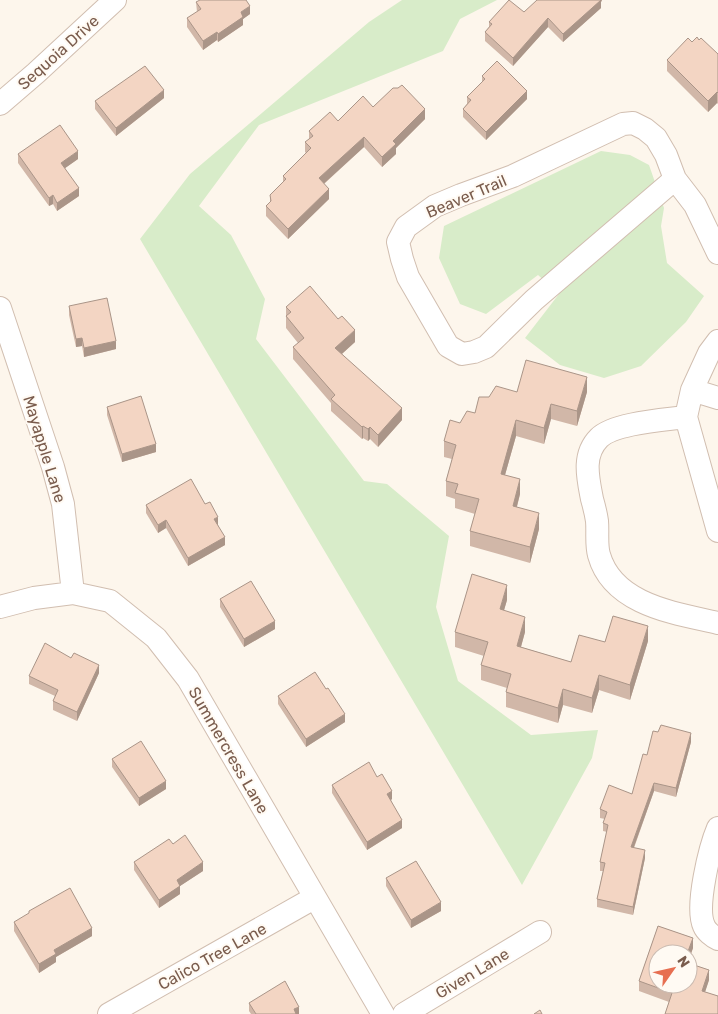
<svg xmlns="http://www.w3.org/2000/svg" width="718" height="1014" font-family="Rubik,sans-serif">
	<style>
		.green { fill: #d8ecc9 }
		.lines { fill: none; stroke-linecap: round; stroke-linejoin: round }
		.street-casing { stroke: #d1beb0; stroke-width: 24 }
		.street { stroke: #fff; stroke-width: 22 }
		.wall { fill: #d1b7a8 }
		.shaded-wall { fill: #aa9588 }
		.building { fill: #f3d5c3; stroke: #aa9588 }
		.labels { text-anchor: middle; stroke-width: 4; stroke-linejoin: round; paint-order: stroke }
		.street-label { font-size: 16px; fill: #7a5c4d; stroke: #fffaf3 }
	</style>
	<rect width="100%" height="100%" fill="#fdf6ec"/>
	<path class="green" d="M402,0H497L460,19L443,51L259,125L199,206L231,235L265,299L256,339L364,481L387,484L449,536L436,607L458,681L531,735L598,730L592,758L522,885L140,239L190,174L369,22Z
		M601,151L630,155L649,165L664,208L661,226L667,263L704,296L686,322L641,366L604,378L560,365L525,338L559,294L538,275L486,314L460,304L439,258L444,226Z"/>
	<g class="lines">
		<g class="street-casing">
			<path id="street" d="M0,104L36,73L115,0
				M675,179L534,300L486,347L474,352L462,354L448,346L408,277L402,259L398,242L406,227L435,206L461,195L513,176L623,124L633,123L645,129L656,138L666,155L675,179L695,205L718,253
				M0,308L53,467L63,504L73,593
				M718,341L709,353L692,390L686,417L718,531
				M692,390L718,398
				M686,417C664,420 614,423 599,438C582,455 588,478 592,499C594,506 596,514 597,521C598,532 596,545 599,555C613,605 675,613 718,623
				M0,607L34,598L73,593L110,601L156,638L188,679L383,1014
				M718,828C710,847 695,907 704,926C706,931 713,937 718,939
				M109,1014L314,898
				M404,1014L540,932"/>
		</g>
		<use href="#street" class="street"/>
	</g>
	<path class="wall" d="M602,0L601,2V8L563,42L548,27L513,66L485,41V32L489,27V22L524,12Z
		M196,2L250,14L243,19V25L218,42L217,40L203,50L187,27V18L197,12Z
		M692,42L718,54V104L717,103L708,112L667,71V60Z
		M482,76L527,99L486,140L463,117V109L467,104V97L482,82Z
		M164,98L116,136L95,109V101Z
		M373,107L425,119L396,148V154L382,167L364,147L324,184L329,199L288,239L266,216V206L270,202V195L283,182V176L306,153L305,152V142L309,140V131L338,121Z
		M18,154L78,159L65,168L79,196L57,211L53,204L49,206L18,163Z
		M69,306L116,349L84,357L82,346L76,347L69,315Z
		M286,307L355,342L342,354L402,420L378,447L370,439L368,441L363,438L362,439L331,411V403L293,359V347L298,343L286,328Z
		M517,392H587L577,426L551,419L544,444L516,436L505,475L520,494L517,507L539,529L530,563L470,546V531L475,514L455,508V499L446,496V481L452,459L444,457V441L460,423L475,413L489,397Z
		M107,407L156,452L122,462L107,415Z
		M205,504L218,525L225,545L188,566L166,528L158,533L146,513V505Z
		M220,599L275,629L244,647L220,607Z
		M507,600L504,610L525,632L521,647L571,662L605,642L648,641L630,700L599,690L592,713L563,705L558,723L506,707V692L507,688L481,680V665L484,656L455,647V632Z
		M99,673L77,721L53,710V701L55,696L29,684V676Z
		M278,696L345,722L306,747L278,704Z
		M691,742L676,797L654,791L634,848L645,858L633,915L597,907V899L603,871H600V862L607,832L603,831V823L605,819L600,818V809L632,794L647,755Z
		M112,759L166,789L139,806L112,767Z
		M332,785L392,799L391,800L402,828L367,850L332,793Z
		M173,844L203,871L180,886V894L159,908L134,870V862Z
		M386,878L441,911L411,928L386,886Z
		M14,922L92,936L56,957V962L39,973L14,931Z
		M658,926L693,938V948L688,962V954H658V984H688V963L709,970V980L705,992L718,996V1014H665L669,1002L639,991V981Z
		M249,1003L299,1014H251L249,1011Z"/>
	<path class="shaded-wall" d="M597,0H602L601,2V8L563,42V34Z
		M250,6V14L243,19V25L218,42V34L241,12Z
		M548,18V27L513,66V58Z
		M217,32V40L203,50V41Z
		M164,90V98L116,136V128Z
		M527,91V99L486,140V132Z
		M717,92V103L708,112V101Z
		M425,109V119L396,148V154L382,167V157L393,141Z
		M364,137V147L319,188V178Z
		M78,151V159L61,171V163Z
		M79,188V196L57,211V203Z
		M329,189V199L288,239V229Z
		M53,195V204L49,206V198Z
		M355,330V342L335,360V348Z
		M82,338V346L76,347V339Z
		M116,341V349L84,357V348Z
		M587,377V392L577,426V411Z
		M551,404V419L544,444V428Z
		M402,408V420L378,447V435Z
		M516,420V436L501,489V474Z
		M363,426V438L362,439V427Z
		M370,427V439L368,441V429Z
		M156,444V452L122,462V454Z
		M520,479V494L513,521V506Z
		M539,513V529L530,563V547Z
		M218,517V525L214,527V519Z
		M166,520V528L158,533V525Z
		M225,537V545L188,566V558Z
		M507,585V600L500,624V609Z
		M525,617V632L517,661V646Z
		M275,621V629L244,647V639Z
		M648,626V641L630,700V685Z
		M99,665V673L77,721V712Z
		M599,675V690L592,713V698Z
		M563,689V705L558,723V708Z
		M345,714V722L306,747V739Z
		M691,733V742L676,797V788Z
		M166,781V789L139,806V798Z
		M654,783V791L631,855V847Z
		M392,791V799L387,803V794Z
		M402,820V828L367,850V842Z
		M645,850V858L633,915V907Z
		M203,862V871L180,886V894L159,908V900L177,880Z
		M441,902V911L411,928V920Z
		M92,928V936L56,957V962L39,973V964L54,950Z
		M693,938V948L688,962L687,954Z
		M709,970V980L702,1001V991Z
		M299,1007V1014H294V1009Z"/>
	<path class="building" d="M200,0H246L250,6L241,12L243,17L218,34L217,32L203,41L187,18L201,9L196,2Z
		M509,0L524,12L537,0H601L563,34L548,18L513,58L485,32L492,24L489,22Z
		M697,37L699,40L701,38L718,54V93L717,92L708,101L667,60L688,38L692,42Z
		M497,61L527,91L486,132L463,109L471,100L467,97L485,79L482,76Z
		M145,66L164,90L116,128L95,101Z
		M402,85L425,109L393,141L396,144L382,157L364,137L319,178L329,189L288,229L266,206L271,201L270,195L286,179L283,176L311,148L305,142L313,136L309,131L330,112L338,121L363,96L373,107L393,88H398Z
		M60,125L78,151L61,163L79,188L57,203L53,195L49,198L18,154Z
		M310,286L338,319L342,316L355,330L335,348L402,408L378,435L370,427L368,429L363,426L362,427L331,399L335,395L293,347L304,338L286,316L291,312L286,307Z
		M107,298L116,341L84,348L82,338L76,339L69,306Z
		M526,360L587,377L577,411L551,404L544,428L516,420L501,474L520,479L513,506L539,513L530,547L470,531L479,499L455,493L458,484L446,481L456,445L444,441L450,420L460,423L467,411L475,413L479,397H489L496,386L517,392Z
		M141,396L156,444L122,454L107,407Z
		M191,479L205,504L210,502L218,517L214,519L225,537L188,558L166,520L158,525L146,505Z
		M472,574L507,585L500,609L525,617L517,646L571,662L579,635L605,642L613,616L648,626L630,685L599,675L592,698L563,689L558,708L506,692L511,674L481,665L488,642L455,632Z
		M251,581L275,621L244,639L220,599Z
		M45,643L71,658L74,653L99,665L77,712L53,701L58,690L29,676Z
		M315,672L326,689L328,688L345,714L306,739L278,696Z
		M661,725L691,733L676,788L654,783L631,847L645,850L633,907L597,899L605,863L600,862L608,825L603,823L607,812L600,809L609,785L632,794L643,754L647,755L653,731L658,732Z
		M141,741L166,781L139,798L112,759Z
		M369,762L377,777L382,774L392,791L387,794L402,820L367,842L332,785Z
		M185,835L203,862L177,880L180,886L159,900L134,862L169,839L173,844Z
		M416,861L441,902L411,920L386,878Z
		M70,888L92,928L54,950L56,954L39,964L14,922L29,913V911Z
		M658,926L693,938L687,954H658V984H688V963L709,970L702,991L718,996V1014H665L672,993L639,981Z
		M285,981L299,1007L294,1009L296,1014H256L249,1003Z
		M540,1010L542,1014H534Z"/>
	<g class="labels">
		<g class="street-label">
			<text transform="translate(58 52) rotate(-42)" y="6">Sequoia Drive</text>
			<text transform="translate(466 196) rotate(-23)" y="6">Beaver Trail</text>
			<text transform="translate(45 449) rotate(73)" y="6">Mayapple Lane</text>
			<text transform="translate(229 750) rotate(60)" y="6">Summercress Lane</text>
			<text transform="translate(212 956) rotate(-29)" y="6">Calico Tree Lane</text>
			<text transform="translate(472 973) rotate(-31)" y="6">Given Lane</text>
		</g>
	</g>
	<g transform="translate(673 969) rotate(56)"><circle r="24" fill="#fffaf3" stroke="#cabbb1"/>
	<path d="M0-4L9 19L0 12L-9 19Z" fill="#e76f51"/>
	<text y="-8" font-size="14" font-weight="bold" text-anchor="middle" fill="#7a5c4d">N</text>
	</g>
</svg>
